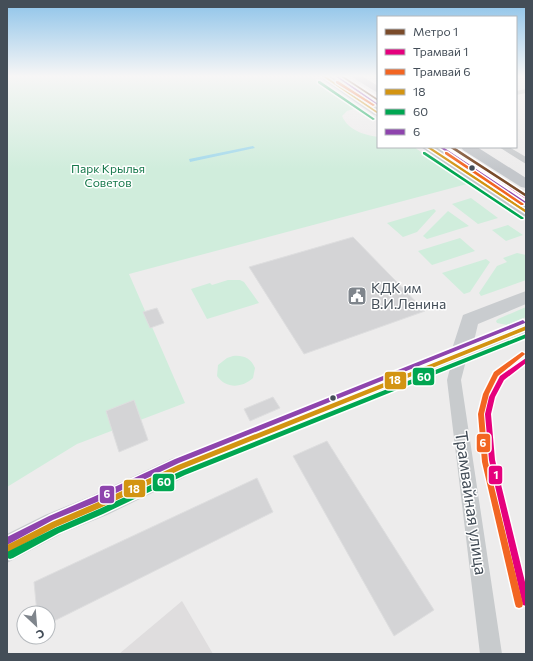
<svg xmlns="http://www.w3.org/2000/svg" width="533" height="661" font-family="Commissioner,sans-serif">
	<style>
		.education { fill: #dfddde }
		.green { fill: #d0eddc }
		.water { fill: #a4d9eb }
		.building { fill: #d4d4d6; stroke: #dededf }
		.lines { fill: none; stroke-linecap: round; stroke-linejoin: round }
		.street { fill: #c8cbcd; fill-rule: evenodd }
		.secondary { fill: #c9cccf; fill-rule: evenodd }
		.primary { fill: #c4c7cb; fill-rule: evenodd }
		.bus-1-casing { stroke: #fff; stroke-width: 3 }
		.bus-2-casing { stroke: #fff; stroke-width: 3 }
		.bus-3-casing { stroke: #fff; stroke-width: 3 }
		.bus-1 { fill: #d39412; fill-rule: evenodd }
		.bus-2 { fill: #00a651; fill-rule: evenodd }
		.bus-3 { fill: #8e44ad; fill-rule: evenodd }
		.tram-1-casing { stroke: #fff; stroke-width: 3 }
		.tram-2-casing { stroke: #fff; stroke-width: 3 }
		.tram-1 { fill: #e5007d; fill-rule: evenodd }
		.tram-2 { fill: #f26522; fill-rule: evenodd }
		.metro-1-casing { stroke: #fff; stroke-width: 3 }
		.metro-1 { fill: #7a4b2a; fill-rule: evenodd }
		.bus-dot { fill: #444e58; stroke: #fff; stroke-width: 1.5 }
		.labels { text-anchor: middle; stroke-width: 3; stroke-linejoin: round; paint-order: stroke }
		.far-park-label { font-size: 12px; fill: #16784b; stroke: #fff }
		.poi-label { font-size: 14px; fill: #444e58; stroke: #fff; text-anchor: start }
		.near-street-label { font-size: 17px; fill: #444e58; stroke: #fff }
		.line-badge { stroke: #fff; stroke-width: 1.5 }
		.badge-label { font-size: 11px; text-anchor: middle; font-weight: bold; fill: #fff }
	</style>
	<rect width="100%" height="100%" fill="#edecec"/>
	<path class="education" d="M182,601L213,654H119Z"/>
	<path class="green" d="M7,76H310L357,108L347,111L342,116C348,130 364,135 378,137V147H414L467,184L129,274L185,403L77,444L7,487Z
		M471,198L498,218L478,224L452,204Z
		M434,209L436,211L417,232L403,237L387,223Z
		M448,211L469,226L427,239L423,236Z
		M508,225L523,235L506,241L492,230Z
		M460,238L475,251L432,265L418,251Z
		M517,253L526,255V280L481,296L479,293L497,266L507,262L503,258Z
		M486,259L490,262L470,292L464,294L442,273Z
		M228,280H240L244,282L259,303L207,319L191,289L210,283L212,285Z
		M526,307V317L507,325L497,323L496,321L498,319Z
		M233,356C243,355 251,358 255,368L253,378C242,388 226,389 217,376L218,365L227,358Z"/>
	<path class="water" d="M253,146L255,148L190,162L189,159Z"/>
	<path class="building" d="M353,237L425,311L304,354L249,267Z
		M157,308L164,323L150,328L143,312Z
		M273,397L280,408L250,421L244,409Z
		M134,400L148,440L119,452L106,411Z
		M327,441L434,610L394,636L293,456Z
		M257,478L273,512L48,624V613H37L34,582Z"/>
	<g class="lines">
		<path class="street" d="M526,89V93L516,95V91Z
			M499,147H509L526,157V164Z
			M461,348L466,349L468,353L461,380L502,654H480L447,380L454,353L456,349Z"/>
		<path class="secondary" d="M526,291V304L478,324L474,341L526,321V336L189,475L107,515L63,533L7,563V534L45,515L91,496L171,459L452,349L463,315Z"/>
		<path class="primary" d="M318,76H330L378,108V116L374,115Z
			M350,76H362L378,86V93Z
			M421,147H437L526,205V217L520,215Z
			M461,147H477L526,178V188L521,187L463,150Z"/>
		<g class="bus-1-casing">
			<path id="bus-1" d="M322,76H325L378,112V114Z
				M426,147H430L526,210V213Z
				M526,326V330L182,469L100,508L56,527L7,553V545L52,522L96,503L178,465Z"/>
		</g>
		<g class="bus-2-casing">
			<path id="bus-2" d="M318,81H320L375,119L373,120L318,83Z
				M423,152H425L524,218L523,219H521L423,154Z
				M526,334V338L185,475L103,514L59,533L13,558L10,559L7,558V552L55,528L99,509L181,471Z"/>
		</g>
		<g class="bus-3-casing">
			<path id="bus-3" d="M335,76H338L378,104V106Z
				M439,147H443L526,202V205Z
				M523,320L525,322V323L179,463L97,502L53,520L7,545V537L49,516L93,497L175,459Z"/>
		</g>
		<use href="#bus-1" class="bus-1"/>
		<use href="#bus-2" class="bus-2"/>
		<use href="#bus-3" class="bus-3"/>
		<g class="tram-1-casing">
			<path id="tram-1" d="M340,76H343L378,98V100Z
				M448,147H452L526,196V199Z
				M526,358V363L504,380L495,397L491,414L495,460L526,586V606L523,605L522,602L489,460L485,414L489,397L500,376Z"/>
		</g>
		<g class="tram-2-casing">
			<path id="tram-2" d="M336,81H338L375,105L373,106L336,83Z
				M445,152H447L524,204L523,205H521L445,154Z
				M522,352L524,353L525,354L524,355L498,376L489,394L484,414L488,462L523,604L522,607L519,608L516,607L515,604L482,462L478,414L483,394L494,372Z"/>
		</g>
		<use href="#tram-1" class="tram-1"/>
		<use href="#tram-2" class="tram-2"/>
		<g class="metro-1-casing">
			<path id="metro-1" d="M340,76H343L378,99V101Z
				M449,147H454L526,194V197Z"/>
		</g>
		<use href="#metro-1" class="metro-1"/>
	</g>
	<linearGradient id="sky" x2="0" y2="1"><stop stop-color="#8dc3e9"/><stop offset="0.45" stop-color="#f7f6f6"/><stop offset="1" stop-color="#f7f6f6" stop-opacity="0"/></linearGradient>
	<rect width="533" height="169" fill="url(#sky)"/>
	<defs>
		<g id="civic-square" transform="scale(1)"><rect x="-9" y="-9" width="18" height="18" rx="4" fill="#7f858c" stroke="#fff"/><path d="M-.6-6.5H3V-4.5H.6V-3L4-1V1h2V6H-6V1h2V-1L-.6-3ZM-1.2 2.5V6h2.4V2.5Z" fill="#fff"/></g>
	</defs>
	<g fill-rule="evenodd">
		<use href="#civic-square" x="357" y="296"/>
	</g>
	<g class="bus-dot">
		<circle cx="472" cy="168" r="3.5"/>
		<circle cx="333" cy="398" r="3.5"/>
	</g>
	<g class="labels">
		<g class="far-park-label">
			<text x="108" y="173">Парк Крылья<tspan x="108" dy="14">Советов</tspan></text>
		</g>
		<g class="poi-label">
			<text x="371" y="293">КДК им<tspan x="371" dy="16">В.И.Ленина</tspan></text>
		</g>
		<g class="near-street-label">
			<text transform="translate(471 503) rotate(82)" y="6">Трамвайная улица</text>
		</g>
	</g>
	<g class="line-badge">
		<rect x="412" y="367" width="23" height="19" rx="4" fill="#00a651"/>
		<rect x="384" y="371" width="23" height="19" rx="4" fill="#d39412"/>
		<rect x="476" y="433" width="15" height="20" rx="4" fill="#f26522"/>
		<rect x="488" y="465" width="15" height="20" rx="4" fill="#e5007d"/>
		<rect x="152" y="473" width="23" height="19" rx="4" fill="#00a651"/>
		<rect x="123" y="479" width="23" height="19" rx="4" fill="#d39412"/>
		<rect x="99" y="485" width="16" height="19" rx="4" fill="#8e44ad"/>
	</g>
	<g class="badge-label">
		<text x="424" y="381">60</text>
		<text x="395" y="384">18</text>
		<text x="483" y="447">6</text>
		<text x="496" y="479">1</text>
		<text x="164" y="486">60</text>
		<text x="134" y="493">18</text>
		<text x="107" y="498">6</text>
	</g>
	<rect width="533" height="661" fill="none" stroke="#444e58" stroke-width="16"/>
	<rect x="377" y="16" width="140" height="132" fill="#ffffff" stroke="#b4b8bc"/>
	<rect x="385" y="29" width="20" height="6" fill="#7a4b2a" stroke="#b4b8bc"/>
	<text x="413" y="36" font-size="12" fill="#444e58">Метро 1</text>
	<rect x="385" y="49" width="20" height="6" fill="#e5007d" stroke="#b4b8bc"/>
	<text x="413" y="56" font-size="12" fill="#444e58">Трамвай 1</text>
	<rect x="385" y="69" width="20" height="6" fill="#f26522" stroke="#b4b8bc"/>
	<text x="413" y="76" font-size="12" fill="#444e58">Трамвай 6</text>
	<rect x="385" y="89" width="20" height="6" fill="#d39412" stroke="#b4b8bc"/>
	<text x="413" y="96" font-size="12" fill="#444e58">18</text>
	<rect x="385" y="109" width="20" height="6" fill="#00a651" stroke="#b4b8bc"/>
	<text x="413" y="116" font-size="12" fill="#444e58">60</text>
	<rect x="385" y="129" width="20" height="6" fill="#8e44ad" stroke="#b4b8bc"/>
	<text x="413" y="136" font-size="12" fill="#444e58">6</text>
	<g transform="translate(36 625) rotate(154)"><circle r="19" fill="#ffffff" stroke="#b4b8bc"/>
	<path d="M0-3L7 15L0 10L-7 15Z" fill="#7f858c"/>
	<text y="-6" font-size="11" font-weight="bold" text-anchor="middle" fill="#444e58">С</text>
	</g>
</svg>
